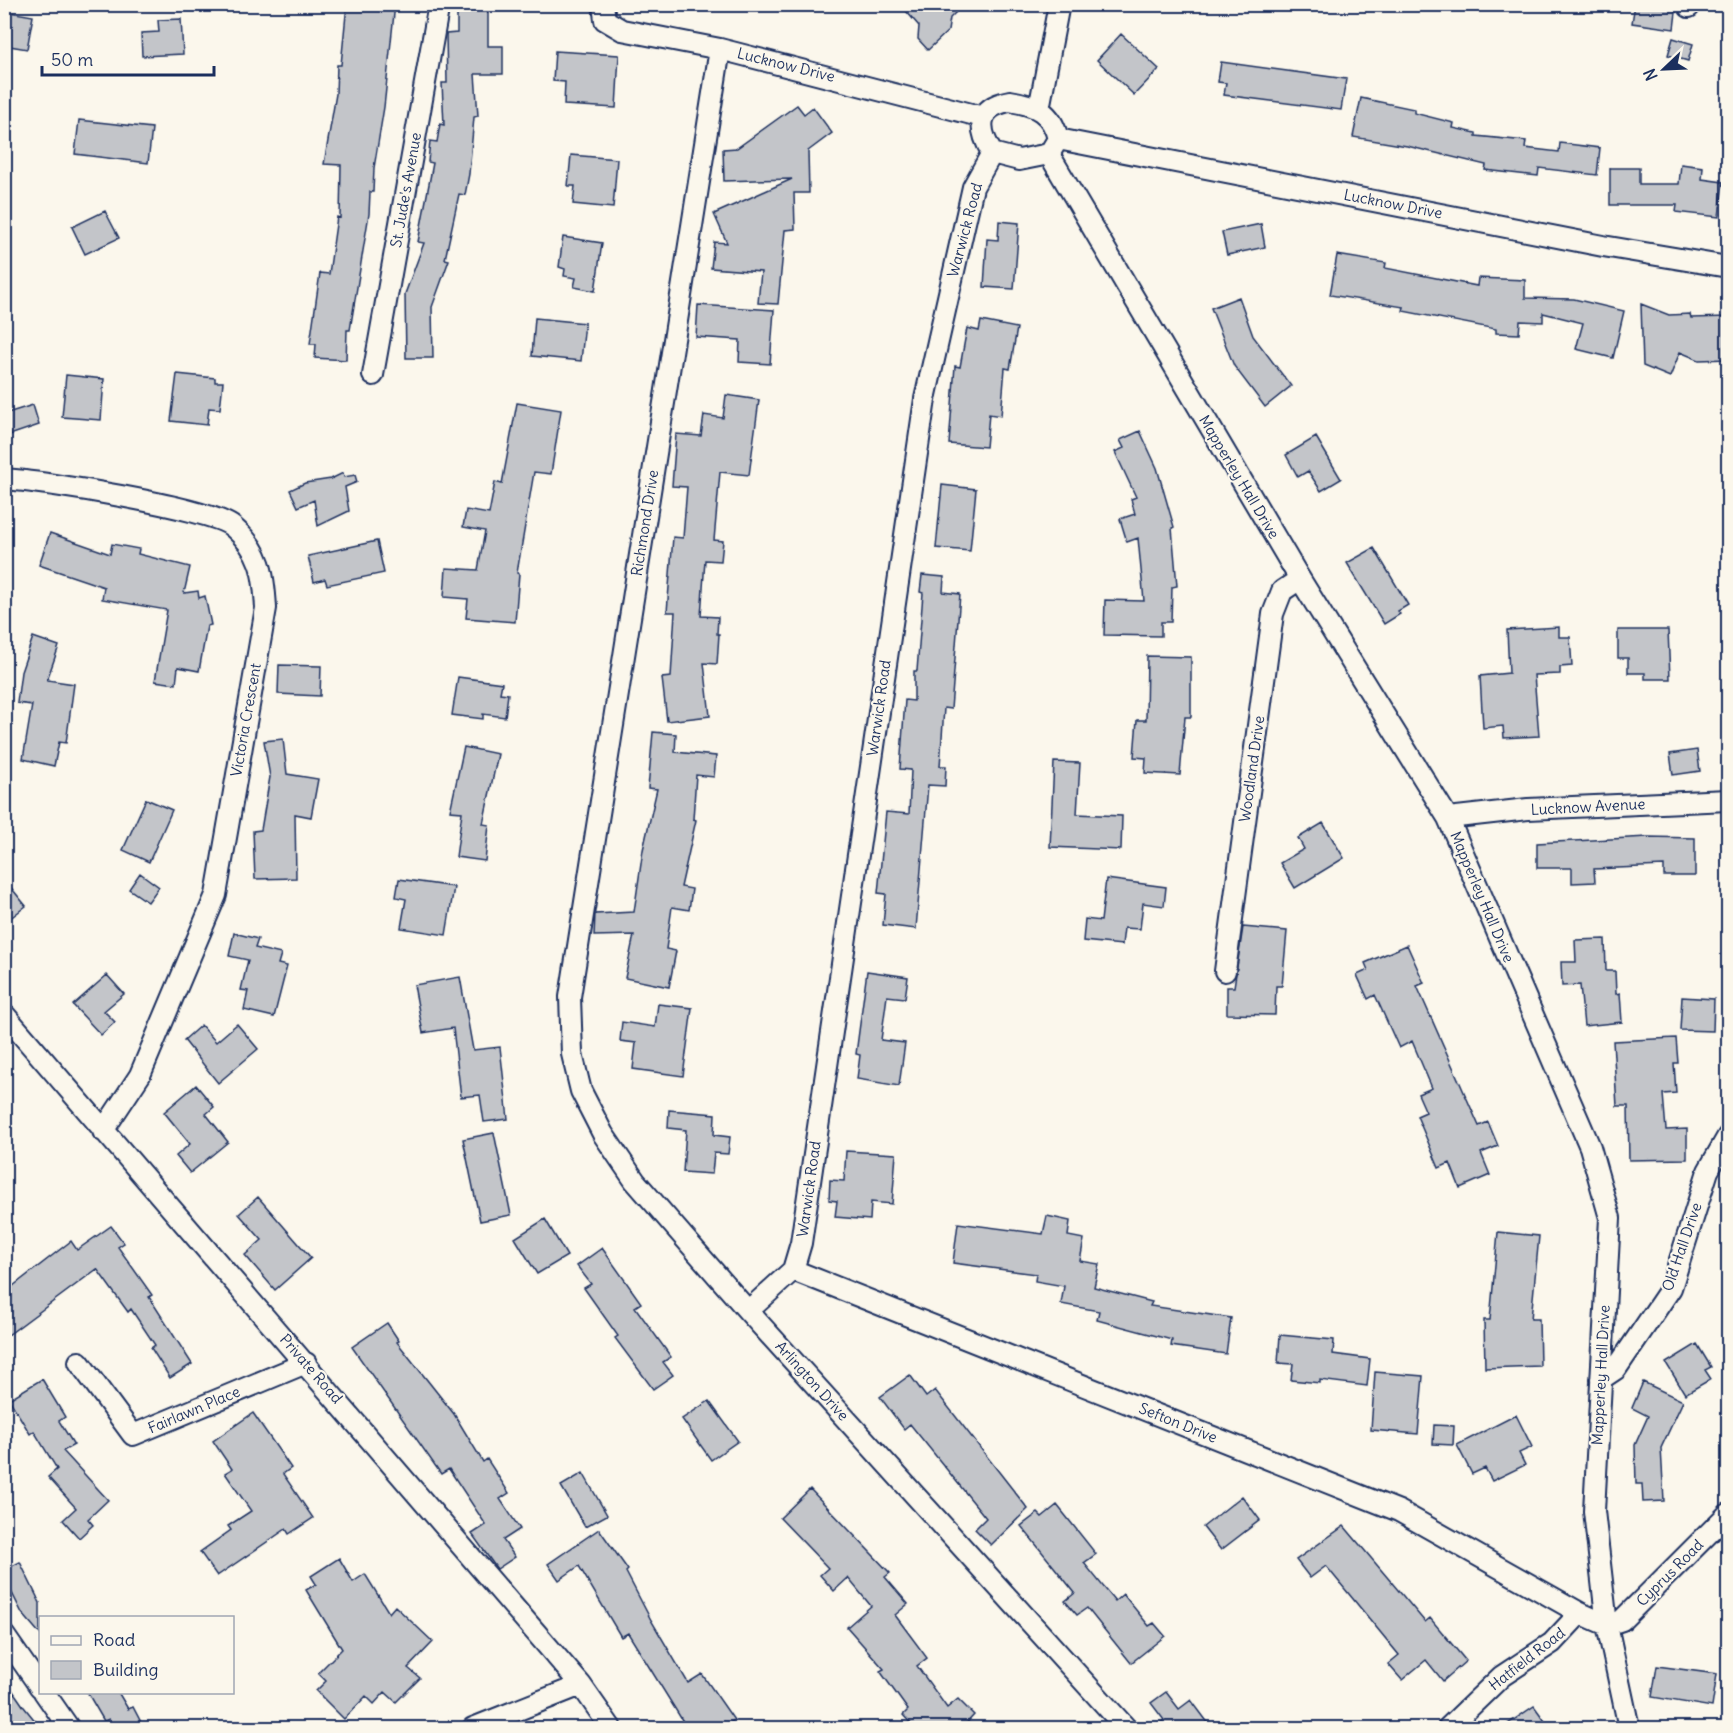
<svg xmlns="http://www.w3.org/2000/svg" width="1733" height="1733" font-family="Delius,sans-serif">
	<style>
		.building { fill: #c3c5c9; stroke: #1b2f5e; stroke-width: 1.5 }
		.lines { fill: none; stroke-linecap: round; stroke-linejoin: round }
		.minor-casing { stroke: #1b2f5e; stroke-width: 24 }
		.minor { stroke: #fbf7ec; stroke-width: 20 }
		.labels { text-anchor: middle; stroke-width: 4.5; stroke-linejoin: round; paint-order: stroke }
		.street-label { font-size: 15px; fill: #1b2f5e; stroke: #fbf7ec }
	</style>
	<rect width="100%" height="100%" fill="#fbf7ec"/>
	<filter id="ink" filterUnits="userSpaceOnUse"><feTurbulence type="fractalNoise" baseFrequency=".0167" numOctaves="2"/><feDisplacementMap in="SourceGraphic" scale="12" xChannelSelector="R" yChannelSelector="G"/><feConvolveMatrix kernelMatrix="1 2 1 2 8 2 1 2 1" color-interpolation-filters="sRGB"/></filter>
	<g filter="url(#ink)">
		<path class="building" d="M347,4H395L384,107L374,168L373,192H370L369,214L350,330H347L346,360L315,358L316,344H310L320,273L329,274L337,217L340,218L341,165L324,164L336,94L337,65H341Z
			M457,4H488V46H503V74H475L478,116L474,117L469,174L465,195L459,194L445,259L449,260L432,307L433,358H406L405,294L424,243L418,242L433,163L428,162L430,141L437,142L440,124L444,125L442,83H447L446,34L457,33Z
			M900,4H964L950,18L948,31L928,50L918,39L919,26Z
			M1635,4H1677L1674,29L1632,23Z
			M4,11L33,16L27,49L4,45Z
			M181,19L183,54L142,56L141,33L159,32L158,20Z
			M1121,34L1159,69L1134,95L1097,60Z
			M1673,38L1693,44L1688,61L1668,55Z
			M555,51L619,55L616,108L564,105L565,82L553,81Z
			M1221,62L1346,79L1341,110L1224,95L1226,83L1218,82Z
			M1361,98L1414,109V113L1454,123L1453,128L1476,133V136L1526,141L1525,148L1559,152L1560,143L1600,148L1597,175L1539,168L1538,176L1485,170L1486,165L1407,146L1353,137Z
			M797,105L804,114L813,107L832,133L808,151L809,193H794L795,229L785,230L778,304L758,303L761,272L711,268L714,242L727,243L714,214L792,179L724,181L723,149L737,148Z
			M79,120L152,128L148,163L75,154Z
			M571,155L617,159L613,208L573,204L575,186H568Z
			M1681,164L1703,167L1702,179L1723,182L1719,217L1676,212L1677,205H1610V168H1639V184H1679Z
			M105,211L119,238L85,254L72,227Z
			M999,221L1019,223L1014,289L984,287L987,239L998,240Z
			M1261,224L1265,247L1227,255L1222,232Z
			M563,237L602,243L595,291L574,287L576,278L564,276L565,269L559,267Z
			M1337,255L1386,263L1385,268L1477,286L1478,278L1525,280V298L1574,299L1624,311L1613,358L1576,349L1583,323L1543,313V322L1520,321L1519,334L1496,333V329L1403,311L1404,307L1330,295Z
			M1239,297L1253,336L1291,386L1265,407L1234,366L1211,308Z
			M1641,304L1669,315L1690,314L1691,318L1728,317V359L1699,360L1680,352L1670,377L1643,366Z
			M698,305L774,310L770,364L739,362L740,340L696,337Z
			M535,318L585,323L581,361L532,356Z
			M981,321L1017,328L1010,369L1005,368L1001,416L989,414L986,447L949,444L955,366L960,367L967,328L979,331Z
			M177,374L215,378V382H223L220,409L209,408L207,425L171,421Z
			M66,375L104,379L101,420L62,417Z
			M726,395L759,400L749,475L720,472L714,540L723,541L721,561L705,560L701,616L718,617L717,634H719L717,664L704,663L710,716L667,721L662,678L671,677L675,612H667L673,537L683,538L687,487L672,486L676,434L701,436L704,415L723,418Z
			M517,403L561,410L551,474L534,472L517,573L519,574L515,622L466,618L468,599L444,597L446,568L478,570L485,531L463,527L466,510L489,514L495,482L502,484Z
			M33,405L39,425L4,437V414Z
			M1140,431L1157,468L1174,527L1172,528L1177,586L1172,587L1171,622H1161V636L1104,635L1105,600L1144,601L1138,538L1127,542L1120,519L1135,514L1131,499L1136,497L1115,452L1124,448L1120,440Z
			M1316,437L1341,479L1321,491L1308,471L1298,477L1286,455Z
			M343,473L344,477L355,475L357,482L345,487L349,511L318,526L314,500L298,507L290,490L305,483L331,479Z
			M942,485L976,489L970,551L936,548Z
			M50,533L110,554L112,544L139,549L138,554L190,567L184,593L198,591L199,598L205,596L211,625L207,626L199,671L178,667L176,684L155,681L167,610L102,599L104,587L39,565Z
			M377,541L384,573L327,585L325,579L314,582L308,556Z
			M1374,548L1408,605L1398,611L1400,614L1384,624L1347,563Z
			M922,575L944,577L943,592L960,594L951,709L944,708L940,766H946L945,786L928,785L916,929L883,925L886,894L878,893L886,812L909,814L911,770L900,769L905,700L914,701V671H917L923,593L920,592Z
			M1559,627V637H1570L1572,666L1560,667V674L1534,675L1539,736L1504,738L1503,726L1483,728L1480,676L1509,673L1507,630Z
			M1618,630H1668L1670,679H1645V673H1628V658H1618Z
			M33,637L59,646L47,680L74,684L66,743L59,742L54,766L23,759L32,705L17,703L21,672Z
			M1147,656L1191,657V717H1185L1180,775L1145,773L1146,758L1134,757L1137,720H1146Z
			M279,665L321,666L320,696L278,694Z
			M458,677L502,683L500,693L508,694L505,717L483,714V719L452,715Z
			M653,732L676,734L675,752L716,756L714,777L696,775L693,819L696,820L681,887L692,889L689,910L672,907L666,949L676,951L669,987L625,978L634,935L594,936L595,914L634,912L643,850L657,789L648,788Z
			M283,739L287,774L318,779L311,817L295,814L296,878L255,879L253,831L261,830L270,777L264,741Z
			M464,747L498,754L483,824L489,825L485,861L456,857L462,812L450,811Z
			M1697,750L1700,771L1673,775L1670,754Z
			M1054,762L1080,763L1077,814L1122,816L1121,850L1050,847Z
			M146,799L172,810L149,862L123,850Z
			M1323,823L1344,858L1295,888L1280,863L1304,849L1298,838Z
			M1648,837L1695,838V876H1664V866L1594,869L1595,882L1572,883V868H1537V843Z
			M140,873L159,887L148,902L129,889Z
			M4,879L26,906L4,923Z
			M399,879L454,887L446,935L401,928L406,899L396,897Z
			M1106,879L1166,887L1164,906L1143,903L1140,929L1124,928L1122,945L1083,941L1085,919L1101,921Z
			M1243,927L1287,931L1282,986H1276L1275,1015L1227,1014V987H1234Z
			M234,933L258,939L255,948L281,954L278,964L287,966L274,1017L244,1010L248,991L241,990L248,960L229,956Z
			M1605,939L1606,971H1615L1616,994L1620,993L1622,1022L1584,1026L1580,985L1562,986L1561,962H1576L1575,940Z
			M1407,945L1424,983L1417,986L1479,1126L1488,1122L1498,1146L1481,1153L1490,1175L1460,1188L1450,1163L1439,1168L1417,1116L1426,1112L1418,1094L1432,1088L1412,1041L1399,1048L1375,995L1368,999L1357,975L1368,970L1365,963Z
			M867,971L908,977L905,998L887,996L881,1040L905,1043L899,1086L857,1079L860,1055L856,1054Z
			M107,975L124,994L104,1011L115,1022L101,1035L73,1005Z
			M460,977L473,1050L500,1047L508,1119L484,1122L480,1095L461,1097L453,1028L423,1033L414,985Z
			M1682,997L1714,999L1713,1031L1680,1030Z
			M658,1004L692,1008L683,1076L633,1069L636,1043L620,1041L622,1022L655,1027Z
			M237,1024L258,1049L218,1083L184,1040L201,1025L216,1042Z
			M1676,1038L1678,1063H1674L1676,1093L1663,1094L1666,1130L1687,1129V1159L1629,1160L1628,1106H1617L1613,1041Z
			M196,1085L214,1107L206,1114L228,1142L190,1173L176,1156L190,1144L164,1112Z
			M669,1110L715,1114L714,1135L730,1137L728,1154L714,1153L712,1174L683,1172L686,1130L668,1128Z
			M494,1133L511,1215L480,1221L463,1139Z
			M846,1151L896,1154L892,1204L871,1202L870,1220L835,1217L837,1201L829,1200L830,1180L844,1181Z
			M258,1197L311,1258L275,1290L245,1255L262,1240L239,1214Z
			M1047,1216L1070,1221L1068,1236L1084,1239L1080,1261L1099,1264L1094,1287L1152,1302L1150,1306L1231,1318L1226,1354L1171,1346L1172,1340L1097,1320L1099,1311L1061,1304L1064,1286L1035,1281L1036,1274L953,1263L958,1223L1043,1234Z
			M545,1219L567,1256L537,1274L515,1238Z
			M111,1226L124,1243L118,1247L152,1295L149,1297L192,1364L170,1378L151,1348L155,1345L131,1309L128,1312L97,1269L4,1338V1293L71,1241L77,1250Z
			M1498,1232L1539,1236L1531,1319H1539L1540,1366L1485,1368L1484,1320H1490Z
			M602,1248L641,1303L635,1307L671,1357L663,1362L673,1375L653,1389L615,1338L618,1336L584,1288L591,1284L577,1266Z
			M387,1323L399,1341L397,1342L454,1414L483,1462L487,1459L509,1493L500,1499L520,1529L503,1540L515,1557L497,1569L472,1534L486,1525L449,1469L441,1474L352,1347Z
			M1280,1335L1334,1340L1333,1354L1370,1359L1367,1386L1320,1380V1383L1291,1380L1293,1364L1278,1363Z
			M1697,1344L1711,1367L1705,1370L1711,1379L1685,1394L1666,1363Z
			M1375,1372L1423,1376L1418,1434L1371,1430Z
			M910,1375L926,1397L935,1390L1028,1509L991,1545L975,1529L986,1518L910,1424L904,1429L880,1397Z
			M42,1379L65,1417L59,1421L74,1445L63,1451L108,1500L88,1519L93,1525L79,1538L63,1520L76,1508L48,1477L57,1469L34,1431L30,1434L9,1399Z
			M1643,1382L1683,1401L1661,1448L1664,1501L1643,1502L1642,1484H1636L1635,1445L1648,1416L1632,1408Z
			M709,1401L738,1441L711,1460L682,1419Z
			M253,1413L291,1468L283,1474L313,1518L289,1534L286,1529L217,1576L200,1552L231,1530L228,1526L251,1511L225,1473L232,1469L213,1441Z
			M1516,1415L1532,1447L1519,1453L1525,1465L1492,1481L1485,1468L1472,1474L1457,1445Z
			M1434,1425L1454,1426L1453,1445L1433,1444Z
			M583,1473L607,1515L585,1527L561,1486Z
			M810,1489L890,1573L885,1577L908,1604L895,1615L927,1658L917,1666L947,1708L958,1699L974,1715L962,1728H915L903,1715L908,1710L880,1671L884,1669L847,1627L871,1606L848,1578L834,1591L820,1575L828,1568L780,1518Z
			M1242,1496L1260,1520L1221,1550L1203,1527Z
			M1057,1505L1096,1554L1084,1563L1115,1601L1123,1594L1149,1626L1154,1623L1165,1636L1131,1663L1087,1608L1077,1615L1065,1601L1075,1593L1021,1526L1038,1513L1042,1517Z
			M1344,1526L1425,1622L1430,1618L1466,1661L1443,1681L1426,1660L1402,1680L1388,1664L1399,1655L1326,1566L1310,1578L1296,1560Z
			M599,1529L628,1570L626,1572L651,1620L688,1683L702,1674L734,1720L722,1728H687L628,1633L621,1637L579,1566L559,1580L548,1564Z
			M339,1558L353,1582L365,1574L389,1613L395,1606L433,1642L408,1668L420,1678L396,1702L385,1692L374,1704L366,1696L344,1719L316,1691L326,1681L318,1673L342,1649L306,1590L316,1584L311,1576Z
			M20,1562L40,1603V1634L22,1613L4,1577V1570Z
			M1657,1666L1717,1674L1712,1707L1652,1697Z
			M4,1678L24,1707L41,1728H4Z
			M87,1692H118L128,1709L133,1707L144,1728H90L109,1719L104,1721Z
			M1166,1692L1179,1709L1191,1700L1212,1728H1153L1164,1720L1151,1703Z
			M1534,1706L1550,1728H1502Z"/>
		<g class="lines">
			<g class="minor-casing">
				<path id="minor" d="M603,4L605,20L622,30L720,49L983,117
					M1689,7L1690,4
					M720,49L570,997L572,1054L581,1091L603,1134L635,1181L748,1311L1126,1728
					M1010,101C1036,105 1052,112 1058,139L1049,154L1019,160L992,153C977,127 977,107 1010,101Z
					M1039,109L1059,4
					M1058,139L1603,246L1728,267
					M1049,154L1300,579L1448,818L1590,1147L1610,1218L1594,1511L1607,1625L1629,1728
					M373,375L439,4
					M4,479C40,481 212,508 233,527C261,551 264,573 266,608L216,895L140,1075L103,1131
					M1448,818L1528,809L1728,800
					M1225,971L1273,614L1282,591L1300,579
					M4,1014L581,1685L611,1728
					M793,1270L801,1243L925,399L973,187L992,153
					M748,1311L793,1270L1399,1511L1580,1613L1607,1625L1622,1620L1728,1514
					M79,1362L133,1435L306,1363
					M1601,1379L1616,1369L1671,1288L1708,1171L1728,1136
					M4,1635L40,1687
					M44,1692L69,1728
					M473,1728L581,1685
					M1448,1728L1502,1676L1552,1643L1580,1613"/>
			</g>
			<use href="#minor" class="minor"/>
		</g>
	</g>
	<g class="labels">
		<g class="street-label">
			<text transform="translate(786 65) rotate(14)" y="5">Lucknow Drive</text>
			<text transform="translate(406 190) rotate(-80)" y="5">St. Jude's Avenue</text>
			<text transform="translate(1393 204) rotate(11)" y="5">Lucknow Drive</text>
			<text transform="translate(965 230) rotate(-75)" y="5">Warwick Road</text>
			<text transform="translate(1239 477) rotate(59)" y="5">Mapperley Hall Drive</text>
			<text transform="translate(645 523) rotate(-81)" y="5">Richmond Drive</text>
			<text transform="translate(879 708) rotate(-82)" y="5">Warwick Road</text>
			<text transform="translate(246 720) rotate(-80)" y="5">Victoria Crescent</text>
			<text transform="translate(1252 769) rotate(-82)" y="5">Woodland Drive</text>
			<text transform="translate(1588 807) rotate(-3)" y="5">Lucknow Avenue</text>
			<text transform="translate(1482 897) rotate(67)" y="5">Mapperley Hall Drive</text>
			<text transform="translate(809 1189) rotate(-82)" y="5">Warwick Road</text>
			<text transform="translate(1682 1247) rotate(-71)" y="5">Old Hall Drive</text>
			<text transform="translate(311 1369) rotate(49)" y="5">Private Road</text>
			<text transform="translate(1601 1375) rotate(-87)" y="5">Mapperley Hall Drive</text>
			<text transform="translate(812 1381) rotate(48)" y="5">Arlington Drive</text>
			<text transform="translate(194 1410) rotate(-23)" y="5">Fairlawn Place</text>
			<text transform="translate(1178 1423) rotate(22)" y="5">Sefton Drive</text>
			<text transform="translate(1670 1573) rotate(-45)" y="5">Cyprus Road</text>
			<text transform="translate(1527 1659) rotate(-38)" y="5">Hatfield Road</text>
		</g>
	</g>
	<rect width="1733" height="1733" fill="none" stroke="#fbf7ec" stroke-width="24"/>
	<rect x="12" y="12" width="1709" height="1709" fill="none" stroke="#1b2f5e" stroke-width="2" filter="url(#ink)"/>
	<rect x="39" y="1616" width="195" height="78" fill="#fbf7ec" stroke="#a1a7b3" stroke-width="1.5"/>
	<rect x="51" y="1636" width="30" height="9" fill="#fbf7ec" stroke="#a1a7b3" stroke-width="1.5"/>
	<text x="93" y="1646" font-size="18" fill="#1b2f5e">Road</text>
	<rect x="51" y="1661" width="30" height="18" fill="#c3c5c9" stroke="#a1a7b3" stroke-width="1.5"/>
	<text x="93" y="1676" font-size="18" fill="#1b2f5e">Building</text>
	<g transform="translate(1664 69) rotate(247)" stroke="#fbf7ec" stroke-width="4.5" paint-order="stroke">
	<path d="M0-4.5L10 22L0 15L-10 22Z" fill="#1b2f5e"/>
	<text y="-9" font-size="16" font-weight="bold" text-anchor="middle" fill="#1b2f5e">N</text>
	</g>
	<path d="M42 66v9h172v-9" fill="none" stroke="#1b2f5e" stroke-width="3"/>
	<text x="51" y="66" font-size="18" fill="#1b2f5e" stroke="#fbf7ec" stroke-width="4.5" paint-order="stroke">50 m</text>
</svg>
